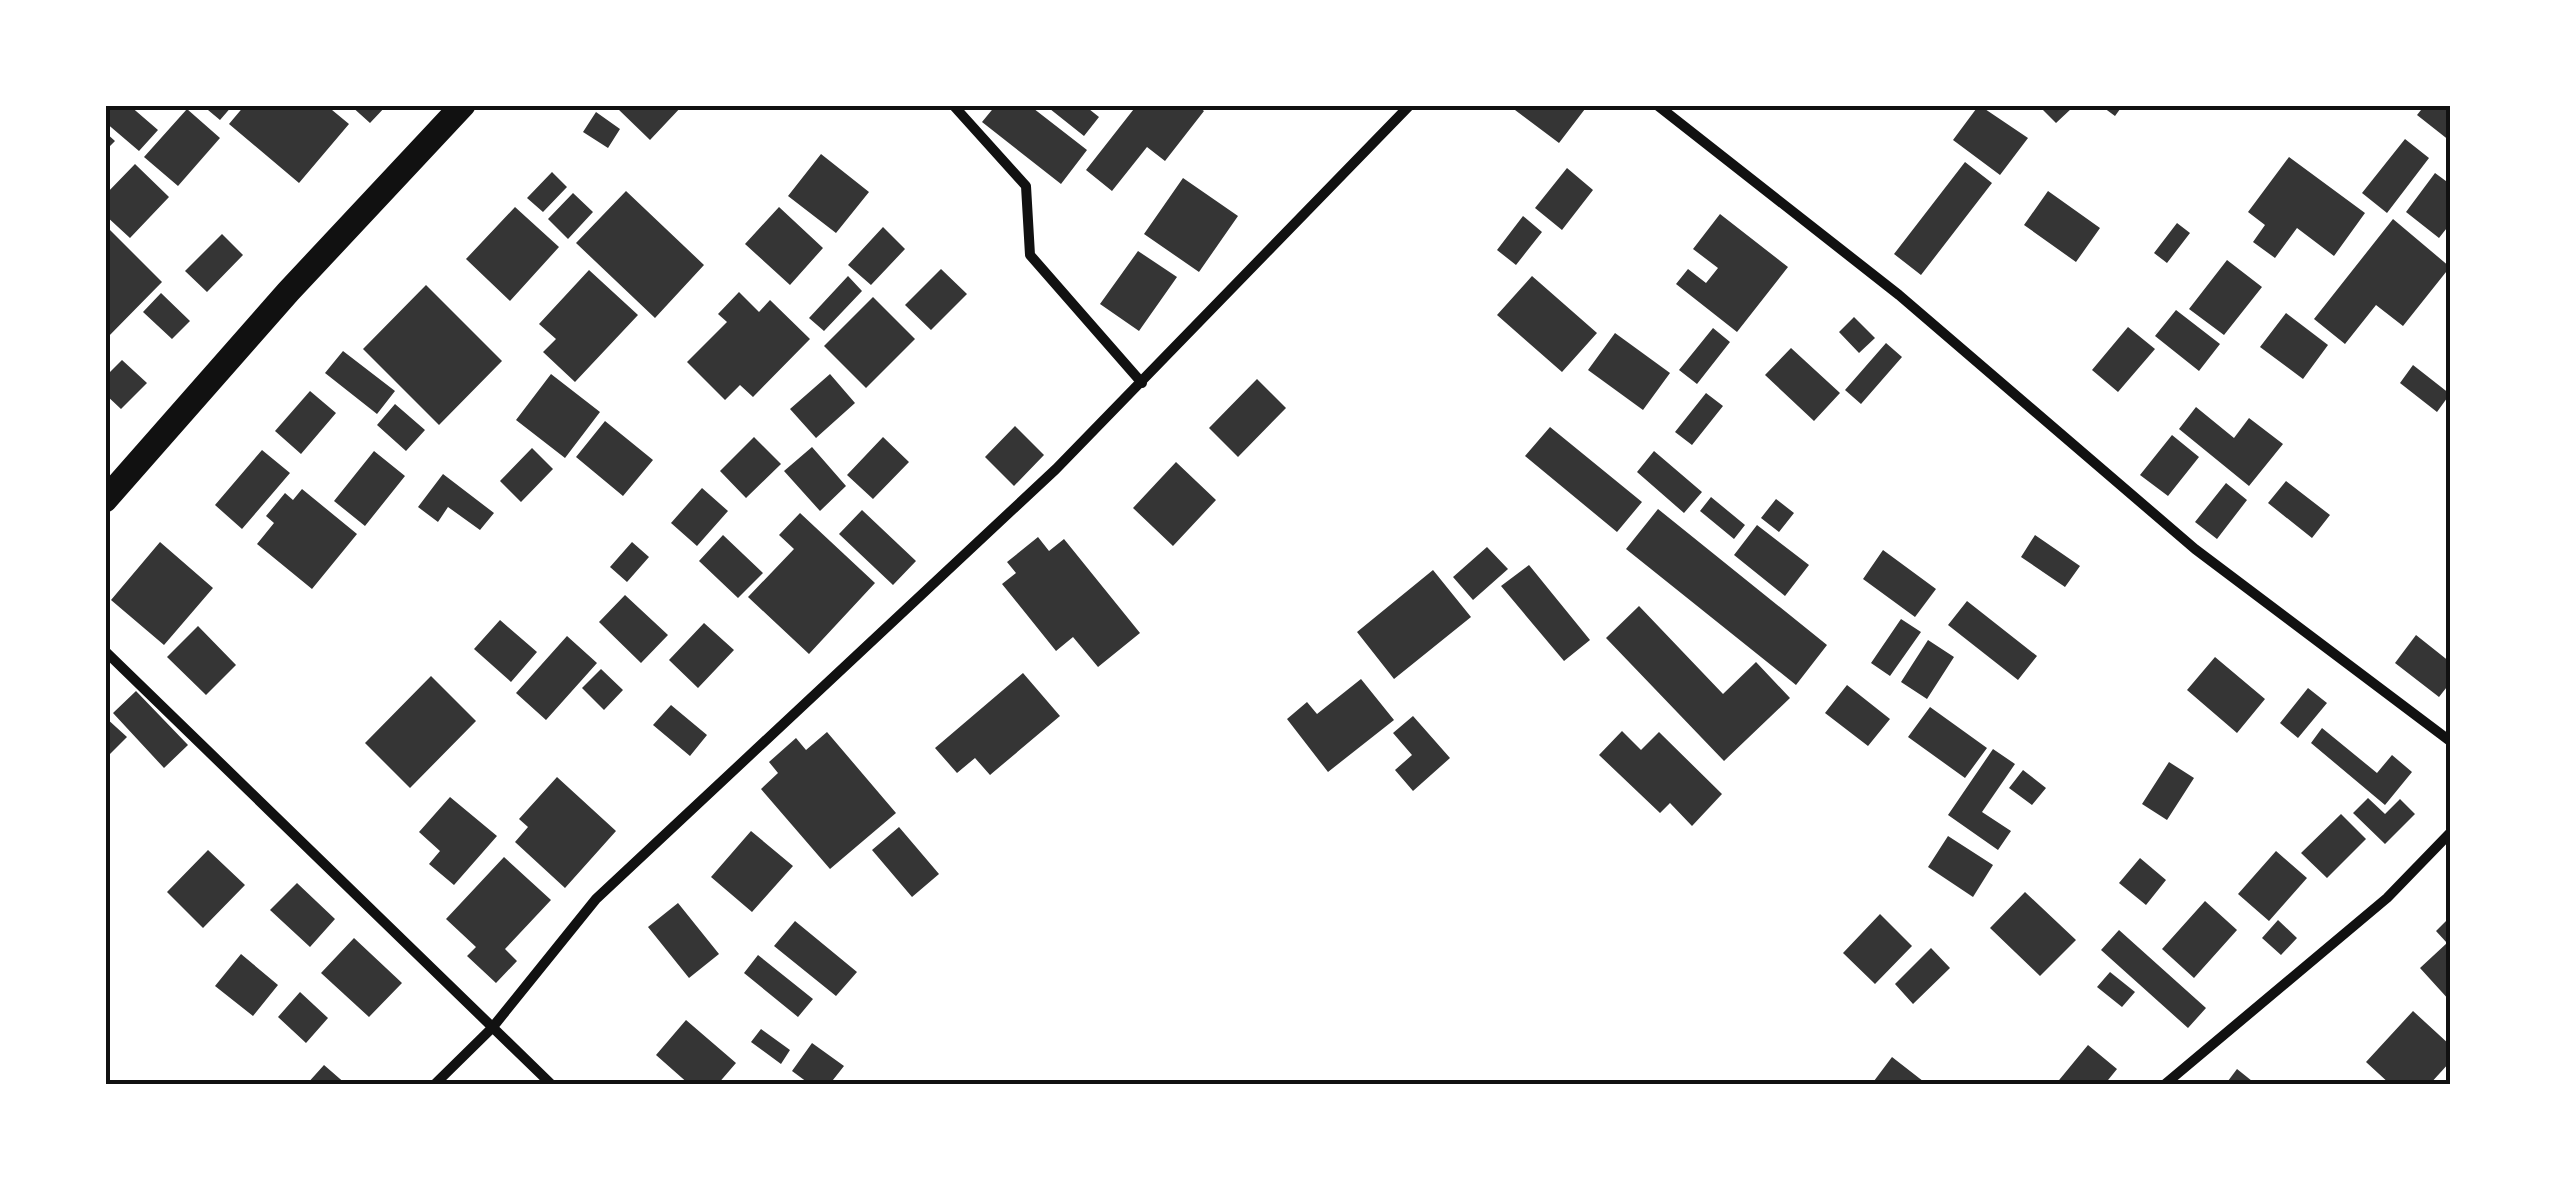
<svg xmlns="http://www.w3.org/2000/svg" width="2555" height="1190" font-family="Cabin,sans-serif">
	<style>
		.building { fill: #353535 }
		.lines { fill: none; stroke-linecap: round; stroke-linejoin: round }
		.minor { stroke: #111; stroke-width: 10 }
		.primary { stroke: #111; stroke-width: 25 }
		.neatline { fill: none; stroke: #111; stroke-width: 4 }
	</style>
	<rect width="100%" height="100%" fill="#fff"/>
	<path class="building" d="M105,105H129L158,130L139,151L105,122Z
		M202,105H233L220,120Z
		M245,105H326L349,124L299,183L229,124Z
		M350,105H387L370,123Z
		M620,105H683L650,140L617,108Z
		M996,105H1029L1087,150L1061,184L982,122Z
		M1045,105H1084L1099,117L1084,136Z
		M1137,105H1196L1204,111L1165,161L1147,147L1112,191L1086,170Z
		M1518,105H1588L1559,143L1515,110Z
		M1979,105L2028,138L2000,175L1953,140Z
		M2038,105H2069L2072,108L2056,123Z
		M2100,105H2123L2115,116Z
		M2425,105L2450,108V141L2417,115Z
		M187,109L220,138L178,186L144,157Z
		M596,112L620,129L608,148L583,132Z
		M105,132L115,141L105,151Z
		M2405,139L2429,158L2387,213L2362,193Z
		M821,154L869,192L836,233L788,196Z
		M2289,157L2365,213L2334,256L2297,228L2275,258L2253,242L2265,225L2248,212Z
		M1965,162L1992,183L1921,275L1894,254Z
		M135,164L169,197L130,238L105,215V195Z
		M1567,168L1593,190L1562,230L1535,208Z
		M552,172L567,187L543,212L527,198Z
		M2435,173L2450,184V224L2439,238L2406,212Z
		M1183,178L1238,216L1199,272L1144,234Z
		M626,191L704,265L655,318L576,243Z
		M2048,191L2100,228L2076,262L2024,225Z
		M573,193L593,212L568,239L548,219Z
		M515,207L559,247L510,301L466,259Z
		M779,207L823,248L790,285L745,244Z
		M1720,214L1788,267L1737,332L1676,284L1688,269L1706,283L1718,268L1693,249Z
		M1523,216L1542,232L1516,265L1497,250Z
		M2393,219L2450,267L2403,326L2376,305L2345,344L2314,319Z
		M2177,223L2190,233L2167,263L2154,253Z
		M105,225L162,282L105,340Z
		M883,227L905,249L871,285L848,265Z
		M222,234L243,255L207,292L185,271Z
		M1138,251L1177,277L1139,331L1100,304Z
		M2227,260L2262,287L2224,335L2189,309Z
		M941,269L967,294L931,330L905,305Z
		M589,270L638,315L575,382L543,352L556,339L539,324Z
		M848,276L862,291L824,331L809,318Z
		M1532,276L1597,333L1562,372L1497,315Z
		M426,285L502,361L439,425L363,349Z
		M739,292L759,312L770,300L810,339L753,397L740,385L725,400L687,362L727,322L718,314Z
		M161,293L190,321L172,339L143,312Z
		M873,297L915,339L866,388L824,346Z
		M2176,310L2220,344L2199,371L2155,336Z
		M2286,313L2328,345L2303,379L2260,347Z
		M1854,317L1875,338L1859,353L1839,332Z
		M2128,327L2155,349L2118,392L2092,370Z
		M1713,328L1730,342L1697,384L1679,370Z
		M1615,333L1670,373L1643,410L1588,370Z
		M1886,343L1902,357L1861,404L1845,390Z
		M1791,348L1840,393L1814,421L1765,375Z
		M343,351L395,391L377,414L325,373Z
		M122,360L147,383L121,409L105,394V377Z
		M2413,365L2450,394L2437,412L2400,383Z
		M551,374L600,412L565,458L516,420Z
		M830,374L855,403L816,438L790,409Z
		M1257,379L1286,408L1238,457L1209,428Z
		M310,391L336,413L301,454L275,431Z
		M1706,393L1723,406L1692,445L1675,432Z
		M395,404L425,430L406,451L377,425Z
		M2196,407L2234,438L2249,418L2283,444L2249,486L2179,429Z
		M605,421L653,460L623,496L576,457Z
		M1015,426L1044,455L1014,486L985,457Z
		M1550,427L1642,502L1617,532L1525,456Z
		M2172,435L2199,457L2168,496L2140,475Z
		M754,437L781,464L746,498L720,471Z
		M883,437L909,462L873,499L847,475Z
		M812,447L846,486L820,511L784,471Z
		M532,448L553,469L521,502L500,481Z
		M262,450L290,473L242,529L215,505Z
		M374,451L405,476L365,526L334,501Z
		M1654,451L1702,492L1684,513L1637,472Z
		M1176,462L1216,500L1173,546L1133,508Z
		M443,474L494,513L480,530L448,507L438,522L418,507Z
		M2286,481L2330,515L2312,538L2268,503Z
		M2226,483L2247,500L2217,539L2195,522Z
		M702,488L728,511L697,546L671,523Z
		M302,489L357,534L312,589L257,544L274,523L266,516L285,493L293,500Z
		M1711,497L1745,525L1734,539L1700,511Z
		M1776,499L1794,513L1779,532L1761,518Z
		M1658,509L1827,645L1796,685L1626,549Z
		M862,510L916,561L893,585L839,534Z
		M800,513L875,583L809,654L748,597L794,549L779,535Z
		M1757,525L1809,565L1785,596L1734,555Z
		M723,535L763,573L738,598L699,561Z
		M2035,535L2080,566L2065,587L2021,557Z
		M1038,537L1049,551L1064,539L1140,633L1098,667L1073,637L1056,651L1002,584L1016,573L1007,562Z
		M160,542L213,588L164,645L111,600Z
		M632,542L649,557L627,582L610,567Z
		M1487,547L1508,569L1473,600L1453,577Z
		M1883,550L1936,589L1915,617L1863,579Z
		M1529,565L1590,640L1564,661L1501,586Z
		M1433,570L1471,617L1394,679L1357,632Z
		M625,595L668,635L641,663L599,622Z
		M1967,601L2037,656L2018,680L1948,625Z
		M1639,606L1723,694L1756,662L1790,698L1724,761L1606,638Z
		M1901,619L1921,632L1890,676L1871,663Z
		M500,620L537,652L511,682L474,649Z
		M704,623L734,650L698,688L669,660Z
		M198,626L236,665L206,695L167,657Z
		M2416,635L2450,662V683L2439,697L2395,663Z
		M567,636L597,663L546,720L516,693Z
		M1928,640L1954,657L1927,699L1901,682Z
		M2215,657L2265,699L2237,733L2187,690Z
		M601,669L623,690L604,710L582,688Z
		M1023,673L1060,716L990,775L975,758L957,773L935,748Z
		M431,676L476,721L410,788L365,743Z
		M1361,679L1394,720L1328,772L1287,719L1307,702L1317,714Z
		M1847,685L1890,719L1868,746L1825,713Z
		M2308,688L2327,703L2298,738L2280,723Z
		M136,691L188,745L164,768L113,713Z
		M671,705L707,735L690,756L653,725Z
		M1930,707L1987,748L1965,778L1908,737Z
		M1413,716L1450,758L1413,791L1395,770L1412,755L1393,733Z
		M105,717L127,737L105,759Z
		M2322,728L2377,773L2392,755L2412,772L2385,805L2311,743Z
		M1622,731L1641,750L1659,732L1722,794L1692,826L1670,803L1660,813L1599,755Z
		M827,732L896,813L830,869L761,789L778,773L769,762L796,738L806,750Z
		M1993,749L2015,764L1982,812L2011,831L1998,850L1948,815Z
		M2169,762L2194,778L2167,820L2142,804Z
		M2023,770L2046,788L2032,805L2009,788Z
		M557,777L616,831L565,888L515,842L528,827L519,819Z
		M450,797L497,836L454,885L429,864L440,851L419,832Z
		M2368,798L2385,814L2400,799L2415,814L2385,844L2353,813Z
		M2341,814L2366,839L2327,878L2301,853Z
		M899,827L939,874L912,897L872,850Z
		M751,831L793,866L752,912L711,877Z
		M1948,836L1993,865L1973,897L1928,867Z
		M208,850L245,885L203,928L167,892Z
		M2276,851L2307,878L2269,921L2238,894Z
		M504,857L551,900L505,949L517,961L496,983L467,956L476,947L446,919Z
		M2140,858L2166,880L2146,905L2119,883Z
		M297,883L335,919L310,947L270,910Z
		M2025,892L2076,940L2040,976L1990,928Z
		M2205,901L2237,930L2194,978L2162,949Z
		M678,903L719,954L689,978L648,927Z
		M1880,914L1912,946L1875,984L1843,953Z
		M2450,917V1001L2420,968L2447,943L2436,931Z
		M2278,920L2297,938L2281,955L2262,938Z
		M795,921L857,972L836,996L774,946Z
		M2119,930L2206,1008L2188,1028L2101,950Z
		M354,938L402,983L369,1017L321,973Z
		M1931,948L1950,968L1913,1004L1895,984Z
		M241,954L278,985L253,1016L215,986Z
		M758,955L813,999L798,1017L744,973Z
		M2110,972L2135,992L2122,1007L2097,987Z
		M300,992L328,1018L306,1043L278,1017Z
		M2413,1011L2450,1045V1062L2429,1085H2391L2366,1062Z
		M686,1020L736,1063L717,1085H690L656,1055Z
		M761,1029L790,1050L781,1064L751,1042Z
		M812,1043L844,1066L829,1085H811L792,1071Z
		M2088,1045L2117,1069L2104,1085H2055Z
		M1892,1057L1928,1085H1871Z
		M324,1065L347,1085H306Z
		M2237,1069L2257,1085H2225Z"/>
	<g class="lines">
		<path class="minor" d="M953,105L1026,186L1030,255L1142,383
			M1657,105L1899,295L2195,549L2450,741
			M105,651L552,1085
			M434,1085L492,1028L596,899L1056,469L1410,105
			M2164,1085L2387,898L2450,833"/>
		<path class="primary" d="M105,500L288,292L463,105"/>
	</g>
	<rect width="2555" height="1190" fill="none" stroke="#ffffff" stroke-width="215"/>
	<rect x="108" y="108" width="2340" height="974" class="neatline"/>
</svg>
